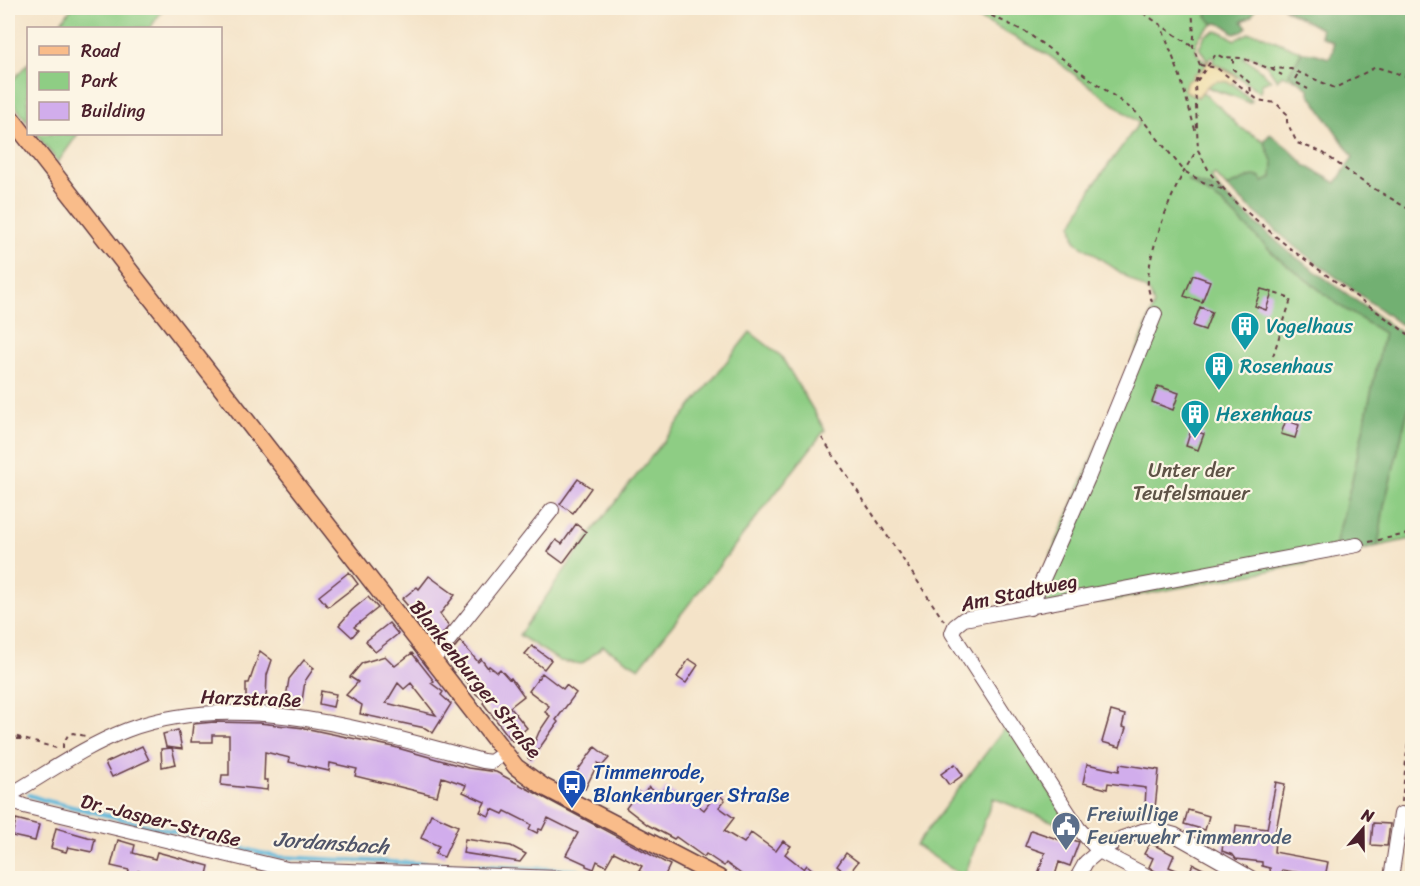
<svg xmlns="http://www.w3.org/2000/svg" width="1420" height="886" font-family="Sriracha,sans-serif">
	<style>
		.green { fill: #8ecd84; stroke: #6c7658; stroke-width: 1.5 }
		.forest { fill: #72b072; stroke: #5e684e; stroke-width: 1.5 }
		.sand { fill: #eeda9e; stroke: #9c7c64; stroke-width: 1.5 }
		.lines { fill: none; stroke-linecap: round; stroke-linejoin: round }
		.stream { stroke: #5eb9dc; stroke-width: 4 }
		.building { fill: #d1adec; fill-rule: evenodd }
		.minor-casing { stroke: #643c43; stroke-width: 16 }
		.major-casing { stroke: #643c43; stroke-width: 19 }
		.path { stroke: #643c43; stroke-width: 2; stroke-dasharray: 4.5 4.5; stroke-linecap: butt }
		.minor { stroke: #fff; stroke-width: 14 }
		.major { stroke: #f9bc8a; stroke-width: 16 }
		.labels { text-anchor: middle; stroke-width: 4.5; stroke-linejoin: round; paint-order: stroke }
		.culture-label { font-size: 20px; fill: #0d838f; stroke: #fcf5e5; text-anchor: start }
		.park-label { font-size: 20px; fill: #5e5346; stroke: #fcf5e5 }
		.street-label { font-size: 20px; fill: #4a1f2b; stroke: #fcf5e5 }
		.transit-label { font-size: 20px; fill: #164399; stroke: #fcf5e5; text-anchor: start }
		.service-label { font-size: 20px; fill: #4e5e75; stroke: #fcf5e5; text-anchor: start }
		.water-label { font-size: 21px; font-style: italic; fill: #515569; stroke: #fcf5e5 }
	</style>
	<rect width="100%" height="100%" fill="#fcf5e5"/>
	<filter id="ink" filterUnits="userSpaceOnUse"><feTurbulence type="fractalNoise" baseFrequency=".0167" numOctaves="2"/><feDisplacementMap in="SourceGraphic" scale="12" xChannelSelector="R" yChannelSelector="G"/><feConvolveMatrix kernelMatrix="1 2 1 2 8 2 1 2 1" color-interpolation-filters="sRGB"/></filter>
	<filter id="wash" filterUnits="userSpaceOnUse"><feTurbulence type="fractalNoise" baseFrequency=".008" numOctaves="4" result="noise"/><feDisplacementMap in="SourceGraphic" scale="24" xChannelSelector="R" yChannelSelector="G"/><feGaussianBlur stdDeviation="1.35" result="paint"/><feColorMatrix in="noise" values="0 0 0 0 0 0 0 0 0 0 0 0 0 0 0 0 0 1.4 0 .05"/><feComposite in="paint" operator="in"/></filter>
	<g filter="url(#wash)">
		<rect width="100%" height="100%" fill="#f4e3c8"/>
		<path class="green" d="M72,8H164L150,28H56Z
			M960,8H1208L1207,16L1214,24C1205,29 1192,41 1197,53C1199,57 1205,61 1207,65L1203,71L1194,74L1187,92L1198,97L1202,92L1223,110L1239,127L1264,141L1273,163V178L1263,183L1253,176L1226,187L1215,175L1211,178L1223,194L1207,186L1189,181L1221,202L1278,258L1343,308L1384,333L1354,472L1332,559L1040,614L1032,600L1142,338L1154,305L1150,293L1075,241L1072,225L1093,186L1139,123L1048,55Z
			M1216,31L1224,33L1235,40L1249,33L1259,34L1302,52L1289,73L1297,80L1282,75L1277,80L1266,64L1247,55L1243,58L1252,63L1271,80L1262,84L1260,92L1231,72L1213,63L1214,58L1211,56L1207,60L1199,48L1205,35Z
			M28,63V123L8,96V86Z
			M1220,80L1233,84L1252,101L1249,103C1236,95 1222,94 1208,87L1209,83Z
			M36,134H78L58,162Z
			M750,332L781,356L825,430L639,668L603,646L582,664L560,661L519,635L591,533Z
			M1412,398V539L1378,546L1384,506L1408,410Z
			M1008,724L1074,830L993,798L964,877L916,845Z"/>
		<path class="forest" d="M1208,8H1255C1254,16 1250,18 1242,21L1247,27L1241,32L1234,34L1226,26L1217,23L1214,24L1206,16Z
			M1283,8H1412V324H1400L1295,247L1226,187L1253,176L1260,177L1263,182L1272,178L1273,163L1264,141L1270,134L1288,148L1306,166L1336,183L1353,157L1309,93V89L1289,73L1302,52L1313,53L1329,58L1333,51V42L1321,36V29Z
			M1187,180L1207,186L1223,194L1290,253L1412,341V398L1408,410L1384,506L1378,546L1332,559L1354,472L1384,333L1343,308L1278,258L1221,202Z"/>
		<path class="sand" d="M1207,60L1237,77L1233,84C1216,77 1208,83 1198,97L1184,90L1187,81L1192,79L1194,74C1202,71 1206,69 1207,60Z"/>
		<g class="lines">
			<path class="stream" d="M29,795L44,800L278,857L575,870L601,878"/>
		</g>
		<g id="blocks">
			<path class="building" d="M1193,275L1210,281L1202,302L1184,296Z
				M1261,289L1272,292L1266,310L1255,306Z
				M1200,307L1212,312L1205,330L1193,326Z
				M1158,386L1179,393L1173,410L1152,402Z
				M1286,420L1299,425L1295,438L1281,434Z
				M1191,430L1204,434L1198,450L1186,446Z
				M578,479L591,488L573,513L560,504Z
				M576,524L586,532L563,563L548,552L556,540L562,544Z
				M349,572L358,584L328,607L319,596Z
				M429,576L455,595L440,614L449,626L436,642L427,630L430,627L418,618L402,599L417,587L419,589Z
				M368,597L378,608L354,627L358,630L352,637L339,625L352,610Z
				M389,623L398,634L375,652L366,641Z
				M460,641L478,662L481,659L488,668L489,666L497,672L500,669L509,679L511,678L524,696L510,707L527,728L512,741L483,703L485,701L471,690L472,688L447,657Z
				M532,646L551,660L544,669L525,654Z
				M260,651L272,660L267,675L266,700L246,699V683H249Z
				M412,653L434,681L431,683L443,692L441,695L451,704L433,733L425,728L360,714L362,705L346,695L358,682L350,677L362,663L385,656L395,666ZM398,683L404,689L411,683L436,715L386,703Z
				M689,659L698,665L686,683L677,677Z
				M304,660L314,668L305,681L302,701L286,698L289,679Z
				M542,673L563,689L566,685L576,693L556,720L558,722L531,760L528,758L539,732L550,716L545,712L549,706L529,691Z
				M321,691L336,694L333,707L319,704Z
				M1111,711L1125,715L1122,727L1126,728L1120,747L1102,742Z
				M214,722L259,723L304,728L394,747L468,768L496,772L670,865L663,879H648L649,876L639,871L642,866L614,852L606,866L597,861L594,869L586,866V864L566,855L578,833L548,818L542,830L539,829L537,833L529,829L531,825L529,823L505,811L503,814L492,809L489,816L480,812L485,802L463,792L466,785L442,777L437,796L355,776L357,769L330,763L329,771L289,762L290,758L265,752L264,780H268L267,790L221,785L222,775H229V735H212V742H191L193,724Z
				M178,730L182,749L166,747L163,734Z
				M142,746L149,760L112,777L105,763Z
				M595,747L609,758L602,766L598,763L585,789L570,781Z
				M172,748L176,764L162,767L161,749Z
				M955,764L963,775L949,785L941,774Z
				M1087,764L1119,771L1120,764L1159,770L1155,808L1145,807L1146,788L1108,783L1107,789L1083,783Z
				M1276,782L1285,784L1276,830L1274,852L1328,862L1325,877L1282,870L1280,879H1271L1270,868L1262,866V862L1236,859L1233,855L1222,851L1224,836L1235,837L1236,825L1267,829Z
				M649,787L660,796L666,788L682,799L685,795L704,810L717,793L725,800L719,807L734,818L724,831L744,843L751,833L776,851L783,841L791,846L785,854L804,869L807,865L824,879H748L726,863L724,866L706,854L704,857L676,837L674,839L648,825L626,808L638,792L642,795Z
				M1188,810L1209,816L1205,830L1184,824Z
				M431,814L458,826L444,857L435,854L439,846L421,838Z
				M16,819L39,825L35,841L12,836Z
				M1373,823L1390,824L1387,846L1371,845Z
				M56,828L95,839L92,852L68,847L66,852L51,848Z
				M1031,830L1060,840L1062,836L1079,842L1070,866L1059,862L1054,879L1037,877L1045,853L1025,846Z
				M465,839L511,846L526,854L520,862L463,853Z
				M118,840L135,845L133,853L155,859L157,852L209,866L206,879L187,876L186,879H182L170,875L169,879H165L138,871L136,878L128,875L129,870L111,866Z
				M1150,843L1174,855L1169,867L1188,875L1193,864L1223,879H1160L1158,873L1149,867L1153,858L1144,854Z
				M846,853L858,862L848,875L837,866Z"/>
		</g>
	</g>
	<g filter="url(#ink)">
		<use href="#blocks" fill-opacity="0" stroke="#643c43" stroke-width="1.5"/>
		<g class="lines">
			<g class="minor-casing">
				<path id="minor" d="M1030,608L1088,478L1155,314
					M433,660L552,510
					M9,795L14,802L24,806L287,869L559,878
					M8,796C46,774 85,746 127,730C238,688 373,732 483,761L491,762L504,753
					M1077,878L1086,862L1099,851L1122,838L1142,831L1154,829L1175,835L1251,878
					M1151,878L1099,851L1079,829L952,633L955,626L964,619L1357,545
					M1391,878L1401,814"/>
			</g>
			<g class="major-casing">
				<path id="major" d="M8,114L516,767L544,787L719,878"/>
			</g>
			<path class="path" d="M975,8L1026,32L1052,51L1137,113L1184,171L1203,182L1222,189
				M1136,8L1193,47
				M1192,8L1194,36L1193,47L1200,65L1195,83L1198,150L1210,173L1236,203L1292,250L1412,337
				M1160,23L1180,76L1196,133
				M1233,59V69L1250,83L1251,95
				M1200,65L1217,68L1258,100L1276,103L1287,114V122L1297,143L1322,152L1363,182L1412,211
				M1271,69L1282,75
				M1295,79L1299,72
				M1197,81L1216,54L1222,57L1242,58L1268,68L1291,69L1335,88L1376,67L1409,77L1412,74
				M1297,83L1308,89
				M1152,302C1150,295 1147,287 1148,280C1149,248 1177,176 1197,151
				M1273,356L1291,299L1274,293
				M822,438L944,621
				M1369,542L1412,533
				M8,734L21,738
				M8,739H23L60,749
				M63,748V744L68,735L73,733L85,736
				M1405,766L1412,761
				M1402,802L1412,698"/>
			<use href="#minor" class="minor"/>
			<use href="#major" class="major"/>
		</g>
	</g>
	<defs>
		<g id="building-pin" transform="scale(1.5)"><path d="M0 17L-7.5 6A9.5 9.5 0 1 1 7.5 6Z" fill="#0f9aa8" stroke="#fcf5e5"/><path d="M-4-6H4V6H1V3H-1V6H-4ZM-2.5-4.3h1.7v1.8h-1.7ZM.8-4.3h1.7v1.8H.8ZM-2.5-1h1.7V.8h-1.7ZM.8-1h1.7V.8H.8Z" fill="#fff"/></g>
		<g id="bus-pin" transform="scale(1.5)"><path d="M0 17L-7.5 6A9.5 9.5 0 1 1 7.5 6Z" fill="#1a4fb4" stroke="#fcf5e5"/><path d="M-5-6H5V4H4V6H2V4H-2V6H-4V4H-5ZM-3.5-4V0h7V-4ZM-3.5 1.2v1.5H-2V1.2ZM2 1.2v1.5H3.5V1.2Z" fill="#fff"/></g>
		<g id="civic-pin" transform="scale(1.5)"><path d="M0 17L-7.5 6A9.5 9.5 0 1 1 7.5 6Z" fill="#5c6f8a" stroke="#fcf5e5"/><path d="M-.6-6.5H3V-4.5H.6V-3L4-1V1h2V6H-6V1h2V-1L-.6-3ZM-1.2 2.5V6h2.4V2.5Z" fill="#fff"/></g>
	</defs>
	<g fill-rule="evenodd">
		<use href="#building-pin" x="1245" y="326"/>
		<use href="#building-pin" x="1219" y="366"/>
		<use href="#building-pin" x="1195" y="414"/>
		<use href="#bus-pin" x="572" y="784"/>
		<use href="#civic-pin" x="1066" y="826"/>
	</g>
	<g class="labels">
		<g class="culture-label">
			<text x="1266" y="333">Vogelhaus</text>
			<text x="1240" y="373">Rosenhaus</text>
			<text x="1216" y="421">Hexenhaus</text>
		</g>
		<g class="park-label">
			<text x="1191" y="477">Unter der<tspan x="1191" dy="23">Teufelsmauer</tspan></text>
		</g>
		<g class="street-label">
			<text transform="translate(1019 592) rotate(-12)" y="7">Am Stadtweg</text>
			<text transform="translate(476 679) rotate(51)" y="7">Blankenburger Straße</text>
			<text transform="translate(251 698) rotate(2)" y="7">Harzstraße</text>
			<text transform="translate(161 820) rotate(14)" y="7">Dr.-Jasper-Straße</text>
		</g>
		<g class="transit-label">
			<text x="593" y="779">Timmenrode,<tspan x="593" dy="23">Blankenburger Straße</tspan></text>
		</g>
		<g class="service-label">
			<text x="1087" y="821">Freiwillige<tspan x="1087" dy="23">Feuerwehr Timmenrode</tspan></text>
		</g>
		<g class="water-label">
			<text transform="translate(331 843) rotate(4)" y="7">Jordansbach</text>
		</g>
	</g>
	<rect width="1420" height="886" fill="none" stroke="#fcf5e5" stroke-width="30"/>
	<rect x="27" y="27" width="195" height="108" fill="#fcf5e5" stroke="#b59f9b" stroke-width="1.5"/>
	<rect x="39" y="46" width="30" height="9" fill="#f9bc8a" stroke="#b59f9b" stroke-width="1.5"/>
	<text x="81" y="57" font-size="18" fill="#4a1f2b">Road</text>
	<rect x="39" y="72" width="30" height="18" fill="#8ecd84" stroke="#b59f9b" stroke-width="1.5"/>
	<text x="81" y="87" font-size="18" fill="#4a1f2b">Park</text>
	<rect x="39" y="102" width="30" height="18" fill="#d1adec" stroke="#b59f9b" stroke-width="1.5"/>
	<text x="81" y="117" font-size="18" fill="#4a1f2b">Building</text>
	<g transform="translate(1363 829) rotate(20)" stroke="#fcf5e5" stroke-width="4.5" paint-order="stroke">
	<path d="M0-4.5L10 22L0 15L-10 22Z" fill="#4a1f2b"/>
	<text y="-9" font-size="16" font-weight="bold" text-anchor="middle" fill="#4a1f2b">N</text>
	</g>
</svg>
